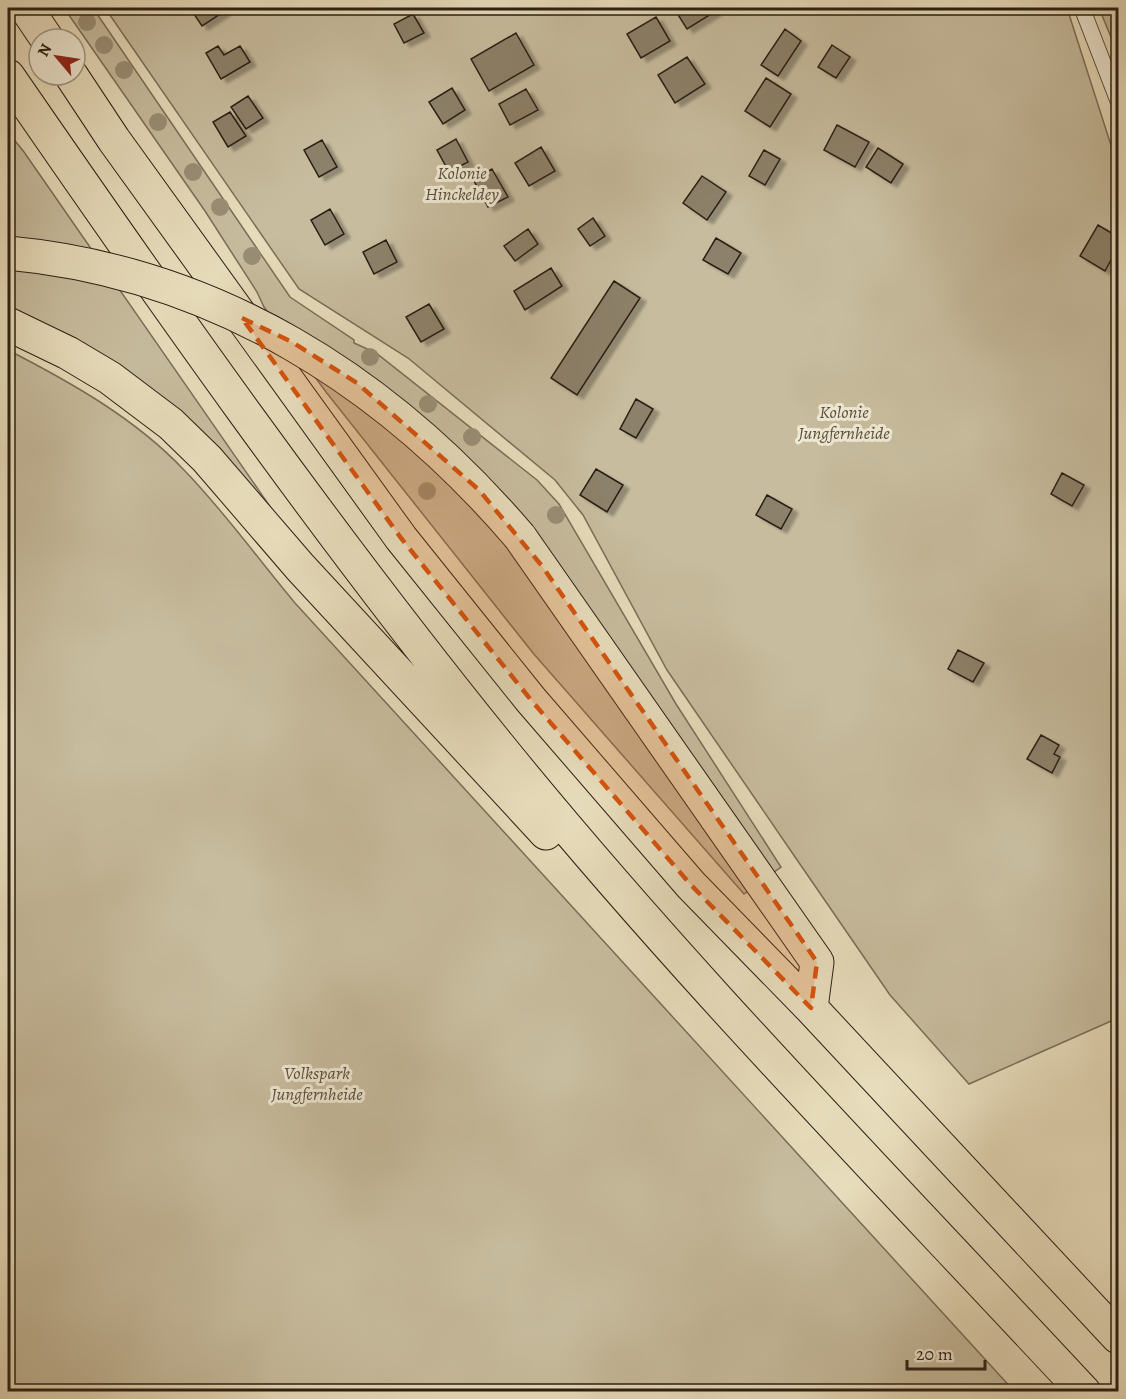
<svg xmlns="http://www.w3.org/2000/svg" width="1126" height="1399" font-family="Alegreya,serif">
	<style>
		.green { fill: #c7bc9e; stroke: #786e58; stroke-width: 1.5 }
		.building { fill: #8c816a; stroke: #2a1f13; stroke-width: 1.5; filter: url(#shadow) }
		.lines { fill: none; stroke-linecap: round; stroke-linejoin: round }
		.lane-casing { stroke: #594e3d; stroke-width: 17 }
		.highway-casing { stroke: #2a1f13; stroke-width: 35 }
		.lane { stroke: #efe8d3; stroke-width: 15 }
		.highway { stroke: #e7dcbb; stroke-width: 33 }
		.highway-bridge-casing { stroke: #2a1f13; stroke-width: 35; stroke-linecap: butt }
		.highway-bridge { stroke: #e7dcbb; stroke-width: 33 }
		.tree { fill: #998e76 }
		.marked { fill: #d5530d; fill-opacity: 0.2; stroke: #d5530d; stroke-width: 4.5; stroke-dasharray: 12 8; stroke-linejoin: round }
		.labels { text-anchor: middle; stroke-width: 6; stroke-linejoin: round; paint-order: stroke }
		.park-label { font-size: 18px; font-style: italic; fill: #594e3d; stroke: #efe8d3 }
	</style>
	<defs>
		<filter id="shadow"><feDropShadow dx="6" dy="4" stdDeviation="1.5" flood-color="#0004"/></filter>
	</defs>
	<rect width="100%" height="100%" fill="#e7dcbb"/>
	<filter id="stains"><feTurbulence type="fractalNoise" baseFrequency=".00333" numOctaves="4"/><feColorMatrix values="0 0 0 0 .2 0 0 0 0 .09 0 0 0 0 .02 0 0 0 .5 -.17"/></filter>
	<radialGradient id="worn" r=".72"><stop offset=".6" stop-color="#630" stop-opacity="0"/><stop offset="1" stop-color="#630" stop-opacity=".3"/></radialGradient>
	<path class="green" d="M64,8H93L290,297L354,340V343L376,353L537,480L559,504L676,704L781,867L744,894L533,653L326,392L264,307L257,292L205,211Z
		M105,8H1067L1118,167V1018L969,1084L890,995L793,854L667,670L583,515L555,480L408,358L299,289Z
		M1099,8H1118V54Z
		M8,132L24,152L278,518L8,309Z
		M8,350C70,382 135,418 184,470C224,511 258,559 295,603L1014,1391H8Z"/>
	<path class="building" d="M190,8H222L225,11L202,26Z
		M685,8H714L716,11L687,29L677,13Z
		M413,14L424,33L404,43L394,24Z
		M656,17L670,41L641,58L627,34Z
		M785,29L801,41L778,76L761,65Z
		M516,33L534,65L489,91L471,59Z
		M832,45L850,57L836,78L818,67Z
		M218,46L224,55L240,46L250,62L221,79L206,53Z
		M687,57L705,84L675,103L658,75Z
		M766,78L791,94L770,127L745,111Z
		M452,88L465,110L443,124L429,102Z
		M526,89L538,110L510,125L499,104Z
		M248,96L263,118L246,129L231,107Z
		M230,112L246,136L228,147L213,122Z
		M837,125L869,142L855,167L824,150Z
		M456,139L468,162L449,172L437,150Z
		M322,140L337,167L319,177L304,150Z
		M541,147L555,171L529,186L515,163Z
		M878,148L903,164L891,183L866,167Z
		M764,150L780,159L765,185L749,176Z
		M492,169L508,197L488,207L473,179Z
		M702,176L726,192L707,220L683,203Z
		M330,209L344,234L325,245L311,220Z
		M593,218L605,236L590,246L578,229Z
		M1098,225L1118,237V247L1105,271L1080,256Z
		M528,229L538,244L515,261L504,246Z
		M716,238L741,253L728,274L703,260Z
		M386,240L397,262L374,274L363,252Z
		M551,268L562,286L525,310L514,291Z
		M614,281L640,298L577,395L551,378Z
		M429,304L444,329L421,342L406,317Z
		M636,399L653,409L636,438L620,429Z
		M596,469L623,485L607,512L580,495Z
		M1062,473L1084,485L1072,506L1051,494Z
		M767,495L792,509L781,529L756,515Z
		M958,650L984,663L973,682L948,669Z
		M1041,735L1059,745L1054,754L1060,757L1052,773L1027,759Z"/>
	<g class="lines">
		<g class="lane-casing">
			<path id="lane" d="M1082,8L1118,101"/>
		</g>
		<g class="highway-casing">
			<path id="highway" d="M26,8L47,39
				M71,75L114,140L401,538L531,700L691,885L811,1008L1118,1337
				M8,76C165,304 324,530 498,745C681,971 886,1179 1084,1392
				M8,324L68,353L110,378L171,424L207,459L300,567L546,833
				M520,537L817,962L811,1008"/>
		</g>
		<use href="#lane" class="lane"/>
		<use href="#highway" class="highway"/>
		<g class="highway-bridge-casing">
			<path id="highway-bridge" d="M8,253C215,272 387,381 520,537"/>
		</g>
		<use href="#highway-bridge" class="highway-bridge"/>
	</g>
	<g class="tree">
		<circle cx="87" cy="22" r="9"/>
		<circle cx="104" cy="45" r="9"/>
		<circle cx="124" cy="70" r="9"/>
		<circle cx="158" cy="122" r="9"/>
		<circle cx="193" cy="172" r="9"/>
		<circle cx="220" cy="207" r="9"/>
		<circle cx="252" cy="256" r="9"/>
		<circle cx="370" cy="357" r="9"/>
		<circle cx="428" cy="404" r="9"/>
		<circle cx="472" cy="437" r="9"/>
		<circle cx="427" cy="491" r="9"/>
		<circle cx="556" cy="515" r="9"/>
	</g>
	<path class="marked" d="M242,318L292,342L357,383L479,490L542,566L817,962L811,1008L691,885L531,700L401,538Z"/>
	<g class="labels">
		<g class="park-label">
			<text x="462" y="179">Kolonie<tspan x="462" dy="21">Hinckeldey</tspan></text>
			<text x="844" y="418">Kolonie<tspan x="844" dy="21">Jungfernheide</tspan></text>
			<text x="317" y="1079">Volkspark<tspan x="317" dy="21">Jungfernheide</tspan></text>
		</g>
	</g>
	<rect width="1126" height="1399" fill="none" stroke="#e7dcbb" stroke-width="30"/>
	<rect x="9" y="9" width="1108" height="1381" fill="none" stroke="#2a1f13" stroke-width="3"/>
	<rect x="15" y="15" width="1096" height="1369" fill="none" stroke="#2a1f13" stroke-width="1.5"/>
	<g transform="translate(57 57) rotate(299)"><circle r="28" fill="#efe8d3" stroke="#a09886" stroke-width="1.5"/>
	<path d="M0-4.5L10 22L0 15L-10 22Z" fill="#8f2418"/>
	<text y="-9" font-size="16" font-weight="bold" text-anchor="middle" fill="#2a1f13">N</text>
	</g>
	<path d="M907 1360v9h78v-9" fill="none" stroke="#2a1f13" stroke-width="3"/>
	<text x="916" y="1360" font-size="18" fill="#2a1f13" stroke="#efe8d3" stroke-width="4.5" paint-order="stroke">20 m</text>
	<rect width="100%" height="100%" filter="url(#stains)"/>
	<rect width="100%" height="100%" fill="url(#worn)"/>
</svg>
